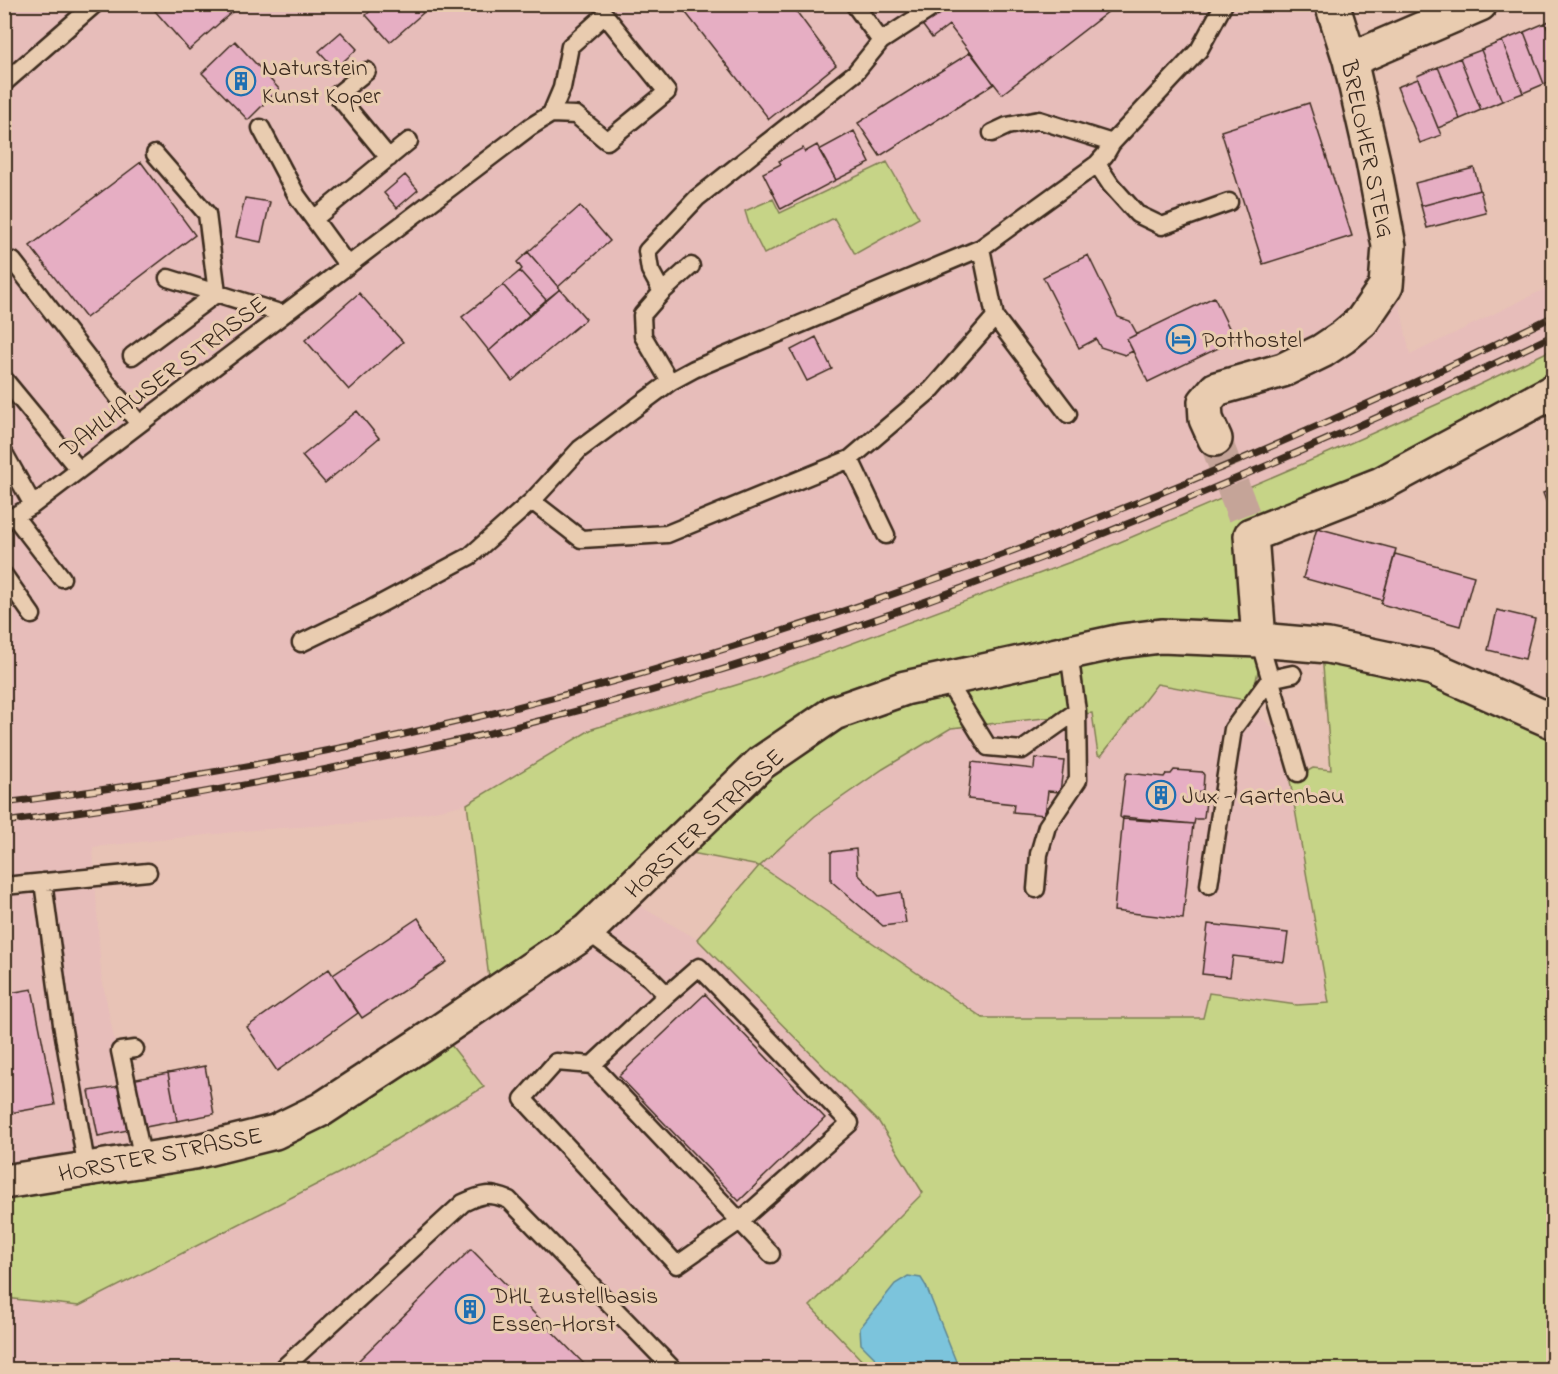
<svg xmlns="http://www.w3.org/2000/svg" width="1558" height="1374" font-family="'Indie Flower',sans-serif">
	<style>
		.built { fill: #e7bdba }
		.green { fill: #c6d487; stroke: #807f52; stroke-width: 1.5 }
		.water { fill: #7bc4dc; stroke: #618690; stroke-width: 1.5 }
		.building { fill: #e6aec3; stroke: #3b2a1e; stroke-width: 1.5 }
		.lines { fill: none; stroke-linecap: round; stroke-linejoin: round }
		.minor-tunnel { stroke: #c5a498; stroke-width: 33; stroke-dasharray: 33 16; stroke-linecap: butt }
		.service-casing { stroke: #3b2a1e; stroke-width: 21 }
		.minor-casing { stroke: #3b2a1e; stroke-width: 38 }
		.service { stroke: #e9ccb0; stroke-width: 16 }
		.minor { stroke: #e9ccb0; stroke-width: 33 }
		.rail-casing { stroke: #3b2a1e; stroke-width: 7 }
		.rail { stroke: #e9ccb0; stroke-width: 4.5; stroke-dasharray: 14; stroke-linecap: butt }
		.labels { text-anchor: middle; stroke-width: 6; stroke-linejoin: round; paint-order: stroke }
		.poi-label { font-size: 24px; fill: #3b2a1e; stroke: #e9ccb0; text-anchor: start }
		.street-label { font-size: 24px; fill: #3b2a1e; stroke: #e9ccb0 }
	</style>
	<rect width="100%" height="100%" fill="#e8c3b6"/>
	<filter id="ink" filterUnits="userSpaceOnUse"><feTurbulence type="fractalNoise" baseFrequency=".0167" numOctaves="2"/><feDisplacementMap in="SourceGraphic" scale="12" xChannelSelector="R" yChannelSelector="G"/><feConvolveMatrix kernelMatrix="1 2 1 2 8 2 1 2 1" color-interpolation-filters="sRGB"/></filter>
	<g filter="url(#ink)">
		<path class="built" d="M4,5H1328L1390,254L1410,355L1553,285V349L1458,395L1328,453L1092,554L756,679L592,729L467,804L388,821L253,830L93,847L101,974L138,1157L5,1175Z
			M1157,684L1245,700L1274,730L1290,781L1330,1003L1297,1005L1209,993L1203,1018H983L759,866L815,816L883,769L951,728L1093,713L1097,755L1101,756Z
			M631,901L697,939L879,1122L923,1193L810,1306L870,1369L5,1370V1298L79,1306L484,1086L443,1035Z"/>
		<path class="green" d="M887,162L919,218L855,254L834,218L764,254L749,224L745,211L773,199L780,213Z
			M1553,349V388L1249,533L1266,637L1256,680L1245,700L1157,684L1101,756L1098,755L1092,713L951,728L883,769L815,816L760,866L983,1018H1203L1209,993L1297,1005L1329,1003L1290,781L1313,768L1331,770L1322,653L1329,648L1553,724V1369H870L810,1306L923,1193L879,1122L697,939L759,866L671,849L491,994L467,804L592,729L756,679L1092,554L1328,453L1458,395Z
			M443,1035L484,1087L343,1171L79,1306L5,1298V1189L195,1155Z"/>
		<path class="water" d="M908,1276L921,1278L926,1286L959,1369H886L861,1344L860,1328L895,1284Z"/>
		<path class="building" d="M149,4H241L189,50Z
			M378,4H416L423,13L390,42L366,15Z
			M679,4H791L836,65L769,119Z
			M907,4H1118L1002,94L949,25L932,38Z
			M1554,19V45L1545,23Z
			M1545,23L1554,45V80L1544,84L1524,32Z
			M341,32L357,49L335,69L319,51Z
			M1524,32L1544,84L1523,93L1502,41Z
			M235,41L279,89L248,120L202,73Z
			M1502,41L1523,93L1502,101L1481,50Z
			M1481,50L1502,101L1481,110L1460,58Z
			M971,52L994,84L880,156L858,123Z
			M1460,58L1481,110L1460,119L1438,67Z
			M1438,67L1460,119L1438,128L1417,76Z
			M1418,79L1441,135L1420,143L1397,87Z
			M1309,103L1352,236L1263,264L1221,131Z
			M854,131L870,163L836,180L819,150Z
			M817,145L836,180L781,209L763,173L781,164L779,161L803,148L805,152Z
			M141,162L195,235L86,318L30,246Z
			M1474,168L1480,190L1421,206L1415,183Z
			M405,175L418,190L397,208L384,193Z
			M1480,190L1486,213L1427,228L1421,206Z
			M245,198L270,202L261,242L236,237Z
			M580,206L610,241L558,287L528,252Z
			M528,252L560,289L546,300L520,271L522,269L517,262Z
			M1088,255L1118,317L1130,321L1137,334L1127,339L1133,351L1125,355L1100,347L1096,339L1079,348L1043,277Z
			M520,271L546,300L529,315L503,285Z
			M503,285L529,315L489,351L462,317Z
			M560,289L586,319L512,381L489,351Z
			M359,293L403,342L349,390L305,340Z
			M1214,297L1235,340L1148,382L1127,339Z
			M816,337L832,369L807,381L791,350Z
			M357,411L379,438L325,483L302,456Z
			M1554,489V522L1543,493Z
			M1317,528L1396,549L1382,600L1303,578Z
			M1395,554L1474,576L1460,626L1381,604Z
			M1497,610L1535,619L1525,659L1488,650Z
			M1035,758L1064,761L1060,792L1048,791L1045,815L1013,812L1014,804L968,799L972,762L1034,769Z
			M1174,770L1202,772L1204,775L1203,790L1199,792V798L1206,801L1204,817L1202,819H1195L1194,824L1123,819L1120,817L1125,775L1127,773L1164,777L1166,774H1171Z
			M1123,817L1193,824L1183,919L1114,911Z
			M856,849L858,874L879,896L901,892L906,923L883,926L831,881V852Z
			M418,918L447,962L362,1018L333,975Z
			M1208,924L1288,933L1284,962L1233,956L1230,977L1202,974Z
			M329,969L358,1013L277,1071L247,1027Z
			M32,989L55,1105L4,1114V994Z
			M705,994L825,1118L739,1201L619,1076Z
			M205,1066L214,1114L177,1121L168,1073Z
			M168,1073L177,1121L140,1128L131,1080Z
			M120,1086L128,1130L98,1136L89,1091Z
			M471,1249L590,1370H349Z"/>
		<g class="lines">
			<path class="minor-tunnel" d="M1215,439L1251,535"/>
			<g class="service-casing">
				<path id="service" d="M854,4L881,41L938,4
					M367,71L337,95L389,158
					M4,83L95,4
					M261,128L297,196L348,266
					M992,133L1007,126L1039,120L1112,143L1199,50L1224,4
					M1097,164L1111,185L1137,214L1162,226L1229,202
					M314,219L409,141
					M13,261L139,424
					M691,266L662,292L642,315L643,336L670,382L694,369L981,248L1097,164L1105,155L1112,143
					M168,278L283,314
					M662,292L650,270L647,251L697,198L855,73L881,41
					M995,317L1068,414
					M132,356L217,293L207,214L155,154
					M4,379L79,470
					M4,453L33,505
					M850,459L932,389L995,317L981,248
					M532,501L581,539L667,534L850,459L886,535
					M14,516L62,578
					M4,522L33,505L530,127L551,114L576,115L607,141L667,92L605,15L570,46L562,88L551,114
					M4,575L32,615
					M1259,640L1298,773
					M301,643L369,610L470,556L532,501L580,449L670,382
					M946,679L988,747L1022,750L1077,711L1069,652
					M43,882L62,1024L87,1170
					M1209,885L1233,729L1270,679L1293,674
					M4,886L148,872
					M1036,889L1039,854L1047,826L1078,780L1077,711
					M587,931L650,978L667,995L592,1065L771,1254
					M135,1049L120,1051L143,1160
					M592,1065L556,1062L523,1099L677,1265L740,1221L850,1123L699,967L667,995
					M281,1370L463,1203C482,1194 489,1192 509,1200L674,1370"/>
			</g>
			<g class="minor-casing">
				<path id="minor" d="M1350,60L1480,4
					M1215,439L1206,419L1205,402L1216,389L1283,370L1322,351L1343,337L1362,321L1386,286L1389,246L1373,161L1350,60L1332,4
					M1259,640L1251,535L1381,484L1554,391
					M4,1182L194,1152L275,1132L322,1109L421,1044L587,931L761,763L834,713L905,688L1121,641L1161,636L1259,640L1328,646L1432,668L1554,722"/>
			</g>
			<use href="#service" class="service"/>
			<use href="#minor" class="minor"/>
			<g class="rail-casing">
				<path id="rail" d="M4,803C154,784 302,759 448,724C831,634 1201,489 1554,316
					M4,822C208,796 409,757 607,703C810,648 1009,574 1202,493C1321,443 1438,392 1554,335"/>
			</g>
			<use href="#rail" class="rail"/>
		</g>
	</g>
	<defs>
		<g id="building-ring" transform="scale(1.5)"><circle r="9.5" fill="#e9ccb0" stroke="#1f6fb2" stroke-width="1.5"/><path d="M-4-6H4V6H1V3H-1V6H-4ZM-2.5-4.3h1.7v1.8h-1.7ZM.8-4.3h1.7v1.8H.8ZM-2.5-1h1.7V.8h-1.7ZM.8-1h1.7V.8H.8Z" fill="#1f6fb2"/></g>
		<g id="hotel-ring" transform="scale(1.5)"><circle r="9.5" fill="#e9ccb0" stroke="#1f6fb2" stroke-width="1.5"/><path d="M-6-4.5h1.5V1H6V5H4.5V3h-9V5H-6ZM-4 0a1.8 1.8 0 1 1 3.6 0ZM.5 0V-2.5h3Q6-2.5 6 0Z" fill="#1f6fb2"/></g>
	</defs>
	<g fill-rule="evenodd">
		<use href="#building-ring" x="241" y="81"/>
		<use href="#hotel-ring" x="1181" y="339"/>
		<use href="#building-ring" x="1161" y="795"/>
		<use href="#building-ring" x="470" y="1309"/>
	</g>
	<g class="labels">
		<g class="poi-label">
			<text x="262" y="75">Naturstein<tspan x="262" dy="28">Kunst Koper</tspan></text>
			<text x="1202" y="347">Potthostel</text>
			<text x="1182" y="803">Jux - Gartenbau</text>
			<text x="491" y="1303">DHL Zustellbasis<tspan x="491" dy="28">Essen-Horst</tspan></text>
		</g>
		<g class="street-label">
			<text transform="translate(1368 149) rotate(78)" y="8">BRELOHER STEIG</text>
			<text transform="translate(163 376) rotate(-37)" y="8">DAHLHAUSER STRASSE</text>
			<text transform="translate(704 823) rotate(-43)" y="8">HORSTER STRASSE</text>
			<text transform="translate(160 1154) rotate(-11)" y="8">HORSTER STRASSE</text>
		</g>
	</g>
	<rect width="1558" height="1374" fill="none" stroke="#e9ccb0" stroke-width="24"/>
	<rect x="12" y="12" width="1534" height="1350" fill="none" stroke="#3b2a1e" stroke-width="2" filter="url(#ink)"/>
</svg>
